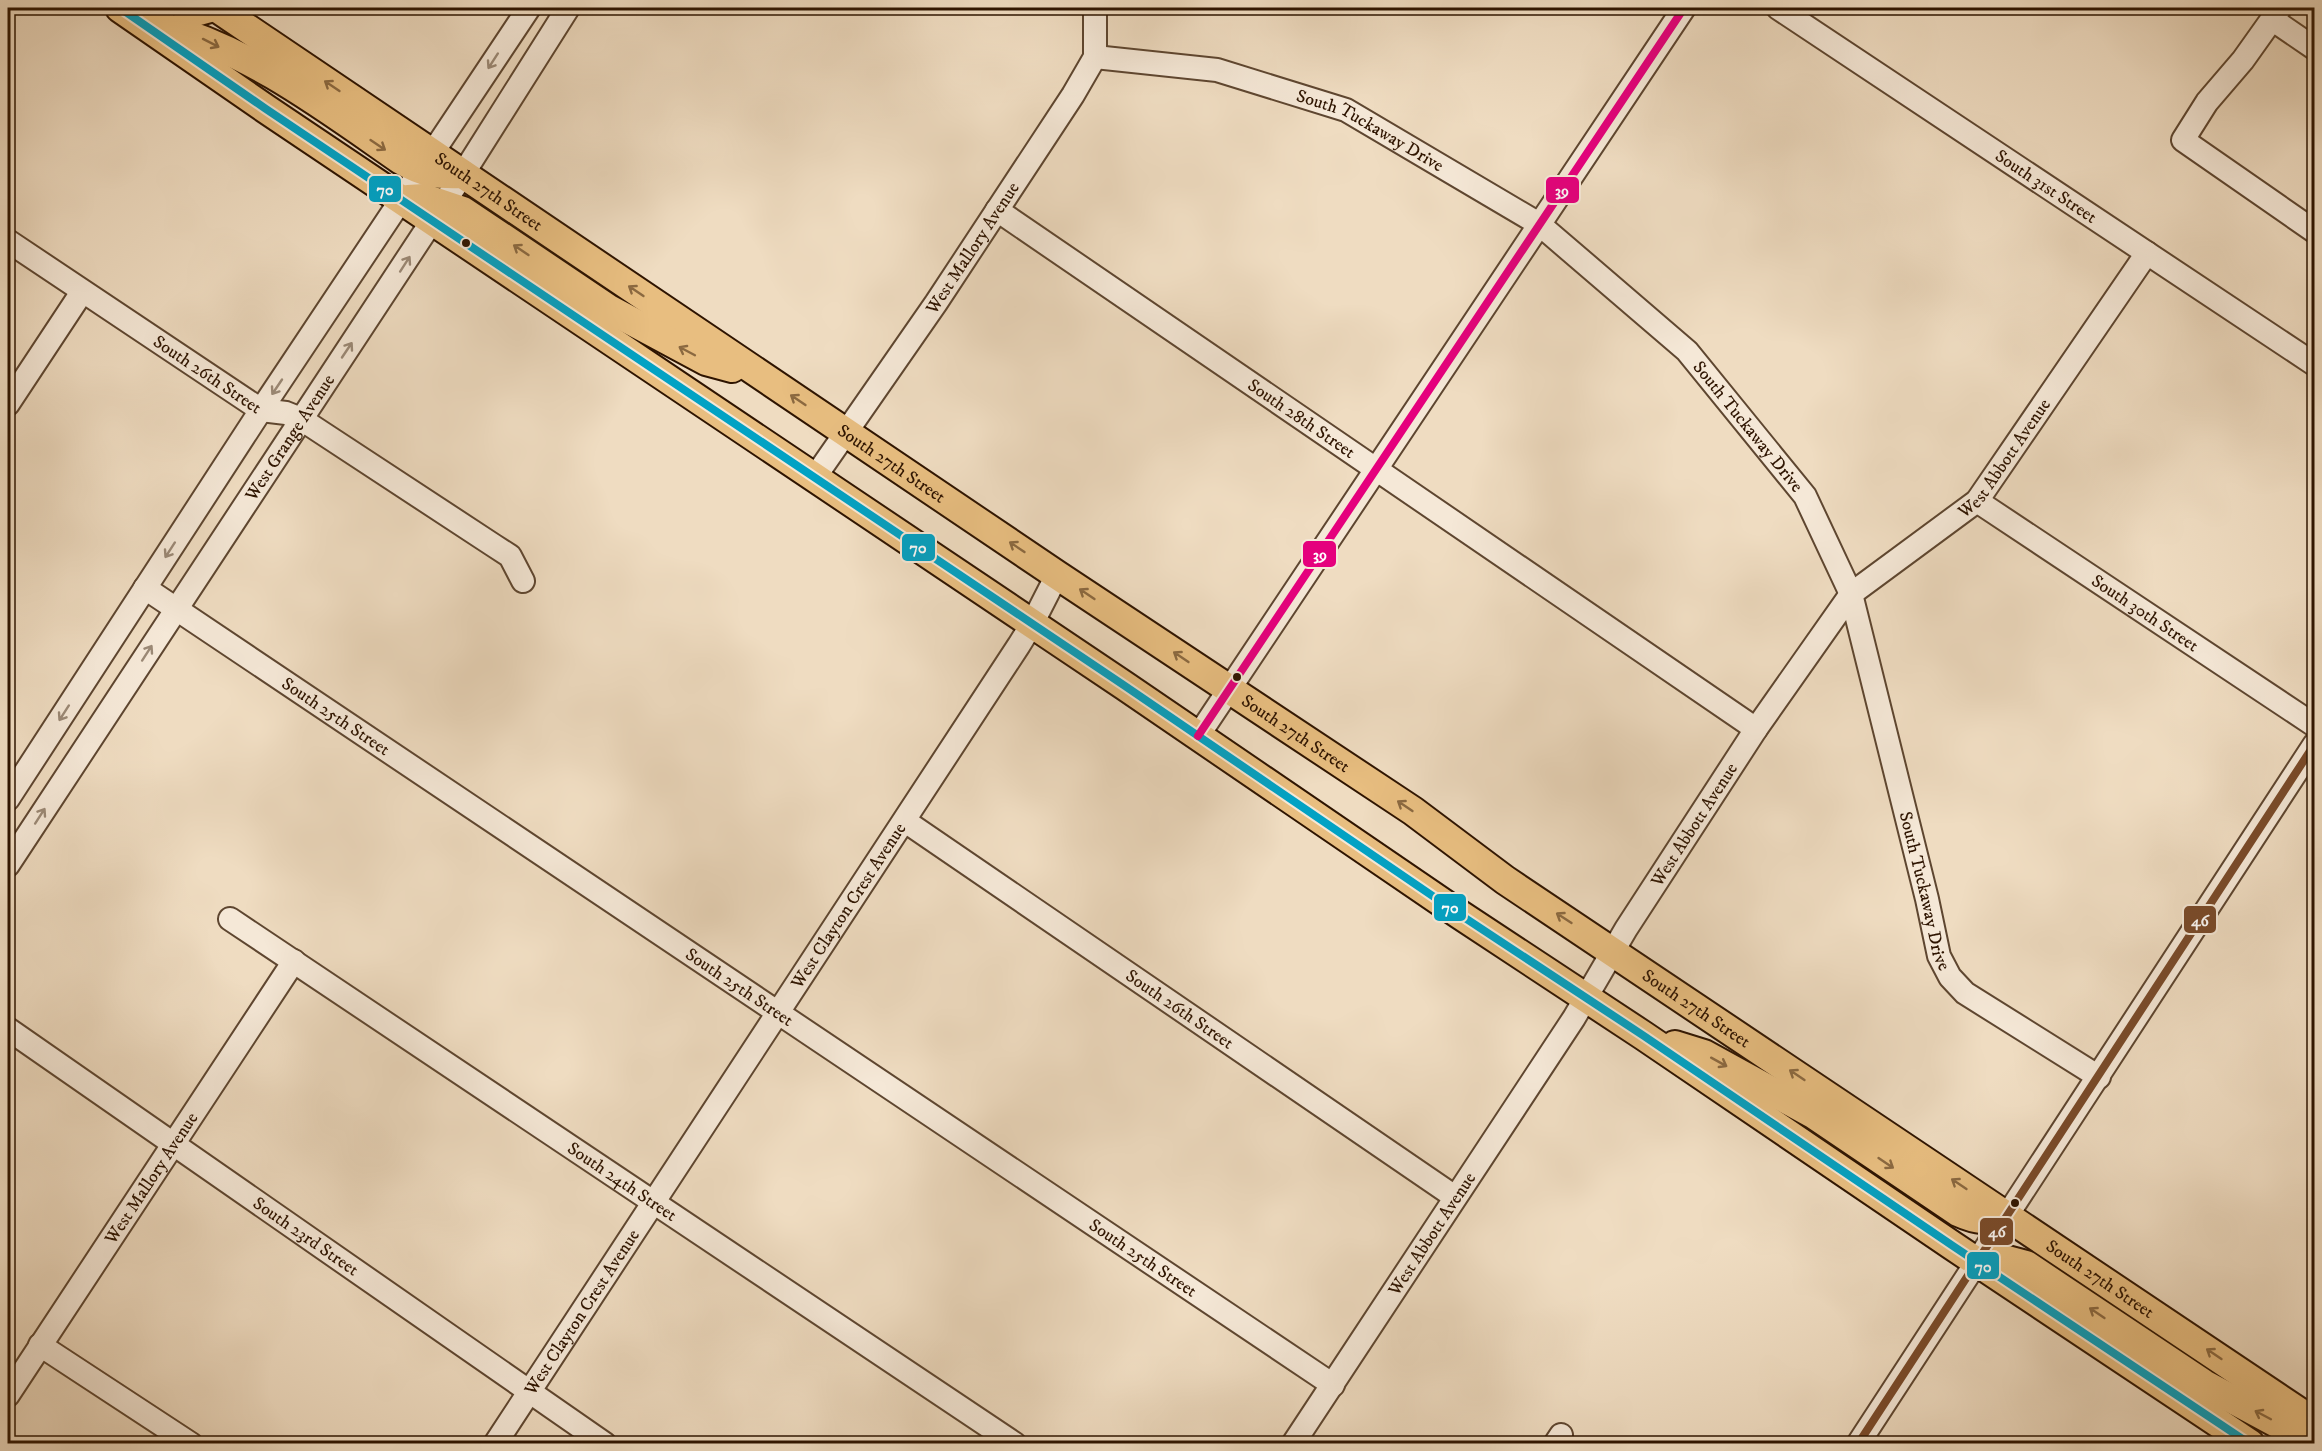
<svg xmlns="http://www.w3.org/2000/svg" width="2322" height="1451" font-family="'IM FELL DW Pica',serif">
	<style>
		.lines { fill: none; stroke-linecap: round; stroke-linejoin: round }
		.minor-casing { stroke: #5e4630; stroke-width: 26 }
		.major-casing { stroke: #2e1400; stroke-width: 32 }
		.minor { stroke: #f5e8d7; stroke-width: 22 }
		.major { stroke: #e8be80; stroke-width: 28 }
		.bus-1-casing { stroke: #f5e8d7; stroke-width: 12 }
		.bus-2-casing { stroke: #f5e8d7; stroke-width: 12 }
		.bus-3-casing { stroke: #f5e8d7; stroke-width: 12 }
		.bus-1 { stroke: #02a2c4; stroke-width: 8 }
		.bus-2 { stroke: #e5007d; stroke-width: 8 }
		.bus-3 { stroke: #7a4b2a; stroke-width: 8 }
		.oneway { stroke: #8b6940 }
		.oneway2 { stroke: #9b8976 }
		.bus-dot { fill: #2e1400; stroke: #f5e8d7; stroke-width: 2 }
		.labels { text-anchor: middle; stroke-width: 4.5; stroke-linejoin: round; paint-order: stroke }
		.street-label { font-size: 18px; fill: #2e1400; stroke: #f5e8d7 }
		.line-badge { stroke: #f5e8d7; stroke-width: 2 }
		.badge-label { font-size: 16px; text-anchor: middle; font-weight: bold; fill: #fff }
	</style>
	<rect width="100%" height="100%" fill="#efdcc1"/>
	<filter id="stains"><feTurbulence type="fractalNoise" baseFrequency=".00333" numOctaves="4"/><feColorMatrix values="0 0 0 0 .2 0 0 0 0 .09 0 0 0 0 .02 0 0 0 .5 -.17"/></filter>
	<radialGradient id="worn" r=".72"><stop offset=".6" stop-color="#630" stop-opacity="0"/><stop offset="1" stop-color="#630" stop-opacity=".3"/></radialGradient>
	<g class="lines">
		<g class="minor-casing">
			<g id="minor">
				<path id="s1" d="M1778,8L2314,364"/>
				<path d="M2280,8L2243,60L2207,102L2183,140L2314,231"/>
				<path d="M2273,20L2314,48"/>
				<path id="s2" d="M1095,57L1217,70L1346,110L1539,224L1687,351L1805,496L1851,594L1927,899L1939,956L1950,977L1965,993L2099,1077"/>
				<path id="s3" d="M997,210L1756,729"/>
				<path id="s4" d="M8,241L261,410L286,413L301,419L493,545L510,556L523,581"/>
				<path d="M8,404L82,292"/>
				<path id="s5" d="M815,477L936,303L1073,95L1095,57V8"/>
				<path id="s6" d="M1977,501L2314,725"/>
				<path id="s7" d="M145,588L1333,1385"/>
				<path d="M1198,736L1684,8"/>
				<path d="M8,799L261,410L529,8"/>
				<path id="s8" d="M905,821L1455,1197"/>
				<path id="s9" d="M8,865L463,174L568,8"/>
				<path id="s10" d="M230,919L1015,1444"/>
				<path id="s11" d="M8,1029L605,1444"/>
				<path d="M40,1345L191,1444"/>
				<path id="s12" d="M8,1395L294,961"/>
				<path id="s13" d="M495,1444L1019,645L1032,624L1057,575"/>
				<path id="s14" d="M1293,1444L1574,1018L1626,929L1756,729L1851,594L1977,501L2147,253"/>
				<path d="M1555,1444L1561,1435"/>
				<path d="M1858,1444L2314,745"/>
			</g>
		</g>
		<g class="major-casing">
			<g id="major">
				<path d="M120,8L266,109L1125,686L1459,914L1644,1036L1953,1246L2250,1444"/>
				<path d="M186,8L199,11L210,8"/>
				<path id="s15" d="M217,8L1057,575L1413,811L1505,880L2314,1422"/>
				<path d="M161,26C250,50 326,108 401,160C423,173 436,175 462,174"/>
				<path d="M408,199L424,198L463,211L609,309L706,361L732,368"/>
				<path d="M1675,1045L1704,1054L1813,1114L1958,1212C1978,1221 1987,1221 2008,1216"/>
				<path d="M1977,1262L1996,1257L2026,1265L2204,1384L2314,1443"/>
			</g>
		</g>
		<use href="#minor" class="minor"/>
		<use href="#major" class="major"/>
		<g class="bus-1-casing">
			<path id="bus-1" d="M120,8L266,109L1125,686L1459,914L1644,1036L1953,1246L2250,1444"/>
		</g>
		<g class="bus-2-casing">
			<path id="bus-2" d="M1198,736L1684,8"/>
		</g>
		<g class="bus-3-casing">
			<path id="bus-3" d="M1858,1444L2314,745"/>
		</g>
		<use href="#bus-1" class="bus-1"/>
		<use href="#bus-2" class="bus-2"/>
		<use href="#bus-3" class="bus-3"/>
	</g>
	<defs><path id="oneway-shaft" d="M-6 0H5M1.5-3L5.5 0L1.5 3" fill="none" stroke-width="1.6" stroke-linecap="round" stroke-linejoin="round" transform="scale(1.5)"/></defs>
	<g class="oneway">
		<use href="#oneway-shaft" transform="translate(211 43) rotate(27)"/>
		<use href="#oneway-shaft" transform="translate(332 86) rotate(-146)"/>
		<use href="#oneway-shaft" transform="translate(378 145) rotate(34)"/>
		<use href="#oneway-shaft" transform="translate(521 250) rotate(-146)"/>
		<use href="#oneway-shaft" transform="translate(636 291) rotate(-146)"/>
		<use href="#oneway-shaft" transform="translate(687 351) rotate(-152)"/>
		<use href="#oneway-shaft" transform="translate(798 400) rotate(-146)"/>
		<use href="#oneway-shaft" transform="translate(1017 547) rotate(-146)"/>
		<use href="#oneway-shaft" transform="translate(1087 594) rotate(-146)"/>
		<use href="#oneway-shaft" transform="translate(1181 657) rotate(-146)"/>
		<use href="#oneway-shaft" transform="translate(1405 806) rotate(-146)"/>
		<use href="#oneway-shaft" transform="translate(1564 918) rotate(-147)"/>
		<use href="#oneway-shaft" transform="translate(1719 1062) rotate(29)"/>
		<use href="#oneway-shaft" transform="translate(1797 1075) rotate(-146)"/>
		<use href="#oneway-shaft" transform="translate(1886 1163) rotate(34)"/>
		<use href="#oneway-shaft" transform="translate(1959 1184) rotate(-146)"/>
		<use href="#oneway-shaft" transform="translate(2097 1313) rotate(-146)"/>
		<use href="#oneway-shaft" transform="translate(2214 1354) rotate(-146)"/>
		<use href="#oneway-shaft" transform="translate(2263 1415) rotate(-152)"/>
	</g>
	<g class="oneway2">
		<use href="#oneway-shaft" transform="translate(493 61) rotate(123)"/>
		<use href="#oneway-shaft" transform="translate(405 264) rotate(-57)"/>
		<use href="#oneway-shaft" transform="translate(347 350) rotate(-56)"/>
		<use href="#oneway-shaft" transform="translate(277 387) rotate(124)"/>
		<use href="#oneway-shaft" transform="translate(170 550) rotate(123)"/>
		<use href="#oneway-shaft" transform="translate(147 653) rotate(-57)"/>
		<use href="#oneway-shaft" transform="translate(64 713) rotate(123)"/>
		<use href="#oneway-shaft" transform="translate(40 816) rotate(-57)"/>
	</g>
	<g class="bus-dot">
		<circle cx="466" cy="243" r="5"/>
		<circle cx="1237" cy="677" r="5"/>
		<circle cx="2015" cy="1203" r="5"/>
	</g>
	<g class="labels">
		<g class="street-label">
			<text dy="6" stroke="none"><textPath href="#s2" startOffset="288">South Tuckaway Drive</textPath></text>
			<text dy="6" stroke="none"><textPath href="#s1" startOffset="322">South 31st Street</textPath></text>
			<text dy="6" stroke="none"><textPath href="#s15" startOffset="328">South 27th Street</textPath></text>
			<text dy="6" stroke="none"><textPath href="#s5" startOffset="278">West Mallory Avenue</textPath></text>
			<text dy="6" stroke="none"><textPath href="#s4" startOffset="240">South 26th Street</textPath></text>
			<text dy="6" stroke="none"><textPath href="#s3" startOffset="369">South 28th Street</textPath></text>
			<text dy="6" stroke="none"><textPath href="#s2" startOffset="774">South Tuckaway Drive</textPath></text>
			<text dy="6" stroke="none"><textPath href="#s9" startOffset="512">West Grange Avenue</textPath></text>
			<text dy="6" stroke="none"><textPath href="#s14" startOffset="1224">West Abbott Avenue</textPath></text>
			<text dy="6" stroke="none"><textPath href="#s15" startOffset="814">South 27th Street</textPath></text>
			<text dy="6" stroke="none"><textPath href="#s6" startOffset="202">South 30th Street</textPath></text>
			<text dy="6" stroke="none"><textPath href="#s7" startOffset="230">South 25th Street</textPath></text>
			<text dy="6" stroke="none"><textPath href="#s15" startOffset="1300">South 27th Street</textPath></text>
			<text dy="6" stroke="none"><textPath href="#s14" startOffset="738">West Abbott Avenue</textPath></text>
			<text dy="6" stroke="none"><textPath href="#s2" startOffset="1278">South Tuckaway Drive</textPath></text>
			<text dy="6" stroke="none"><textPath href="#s13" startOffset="644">West Clayton Crest Avenue</textPath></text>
			<text dy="6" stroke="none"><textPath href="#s7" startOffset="716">South 25th Street</textPath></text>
			<text dy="6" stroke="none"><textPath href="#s15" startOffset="1786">South 27th Street</textPath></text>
			<text dy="6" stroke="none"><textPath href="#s8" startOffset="333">South 26th Street</textPath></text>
			<text dy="6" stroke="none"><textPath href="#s12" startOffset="260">West Mallory Avenue</textPath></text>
			<text dy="6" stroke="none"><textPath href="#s10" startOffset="472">South 24th Street</textPath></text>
			<text dy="6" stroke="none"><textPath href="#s14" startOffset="252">West Abbott Avenue</textPath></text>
			<text dy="6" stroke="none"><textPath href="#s11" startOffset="363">South 23rd Street</textPath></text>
			<text dy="6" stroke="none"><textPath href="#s7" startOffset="1202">South 25th Street</textPath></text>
			<text dy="6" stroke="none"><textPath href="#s15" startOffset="2272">South 27th Street</textPath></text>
			<text dy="6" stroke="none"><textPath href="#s13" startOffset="158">West Clayton Crest Avenue</textPath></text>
		</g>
	</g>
	<g class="line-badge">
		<rect x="368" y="175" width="34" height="28" rx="6" fill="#02a2c4"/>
		<rect x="1545" y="176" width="35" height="28" rx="6" fill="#e5007d"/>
		<rect x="901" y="533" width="35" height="29" rx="6" fill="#02a2c4"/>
		<rect x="1302" y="540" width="35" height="28" rx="6" fill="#e5007d"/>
		<rect x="1433" y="893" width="34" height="29" rx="6" fill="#02a2c4"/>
		<rect x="2183" y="905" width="34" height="29" rx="6" fill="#7a4b2a"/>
		<rect x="1979" y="1217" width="35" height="29" rx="6" fill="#7a4b2a"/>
		<rect x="1966" y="1251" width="34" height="29" rx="6" fill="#02a2c4"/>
	</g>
	<g class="badge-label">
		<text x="385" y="195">70</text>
		<text x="1562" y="196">39</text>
		<text x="918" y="553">70</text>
		<text x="1320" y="560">39</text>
		<text x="1450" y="913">70</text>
		<text x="2200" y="926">46</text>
		<text x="1997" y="1237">46</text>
		<text x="1983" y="1272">70</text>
	</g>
	<rect width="2322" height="1451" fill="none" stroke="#efdcc1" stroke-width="30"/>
	<rect x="9" y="9" width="2304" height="1433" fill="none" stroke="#2e1400" stroke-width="3"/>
	<rect x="15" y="15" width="2292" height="1421" fill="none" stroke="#2e1400" stroke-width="1.5"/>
	<rect width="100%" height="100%" filter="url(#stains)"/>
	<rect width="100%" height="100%" fill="url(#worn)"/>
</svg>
